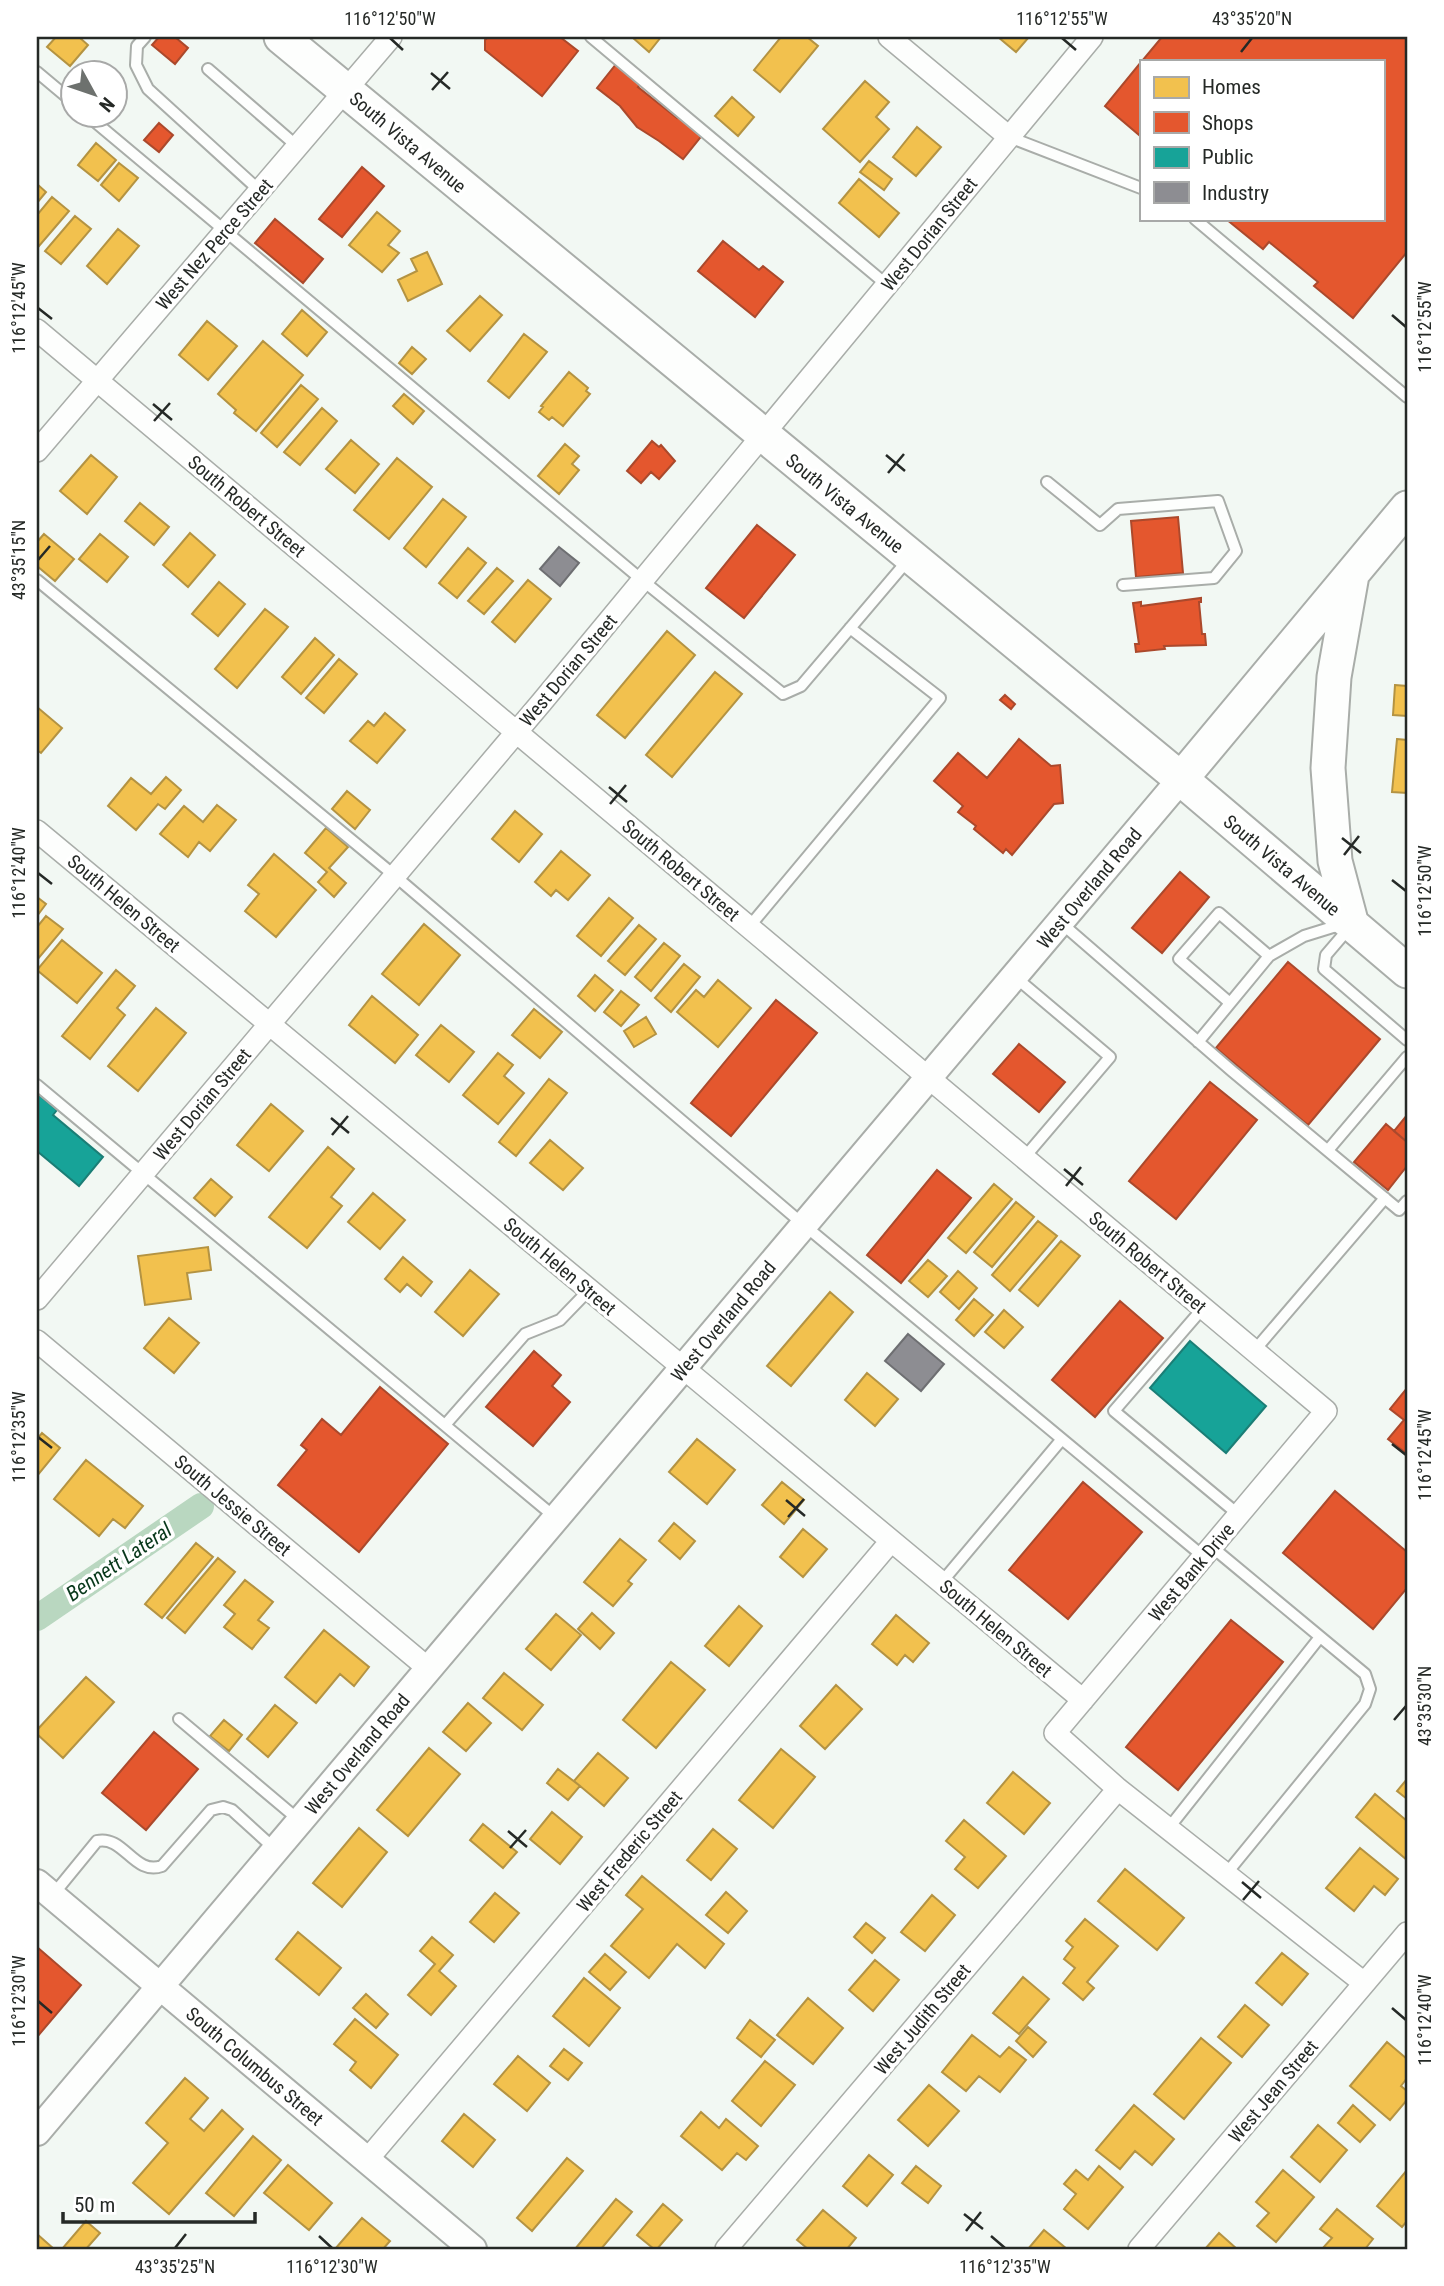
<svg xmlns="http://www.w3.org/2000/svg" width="1444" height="2286" font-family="'Roboto Condensed',sans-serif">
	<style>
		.homes { fill: #f2c14e; stroke: #b49342; stroke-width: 2 }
		.shops { fill: #e4572e; stroke: #ab492c; stroke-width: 2 }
		.public { fill: #17a398; stroke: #1b7e76; stroke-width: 2 }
		.industry { fill: #8d8d92; stroke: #6e6f72; stroke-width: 2 }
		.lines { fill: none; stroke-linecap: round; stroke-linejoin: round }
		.canal { stroke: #b9d7c0; stroke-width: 26 }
		.service-casing { stroke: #a9ada9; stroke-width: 14 }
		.minor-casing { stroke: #a9ada9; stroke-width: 24 }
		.tertiary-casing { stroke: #a9ada9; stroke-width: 30 }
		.primary-casing { stroke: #a9ada9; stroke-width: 37 }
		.service { stroke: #fdfefd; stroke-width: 10 }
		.minor { stroke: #fdfefd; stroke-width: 21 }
		.tertiary { stroke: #fdfefd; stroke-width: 26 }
		.primary { stroke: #fdfefd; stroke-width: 33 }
		.ticks { fill: none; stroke: #252926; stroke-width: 2.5 }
		.labels { text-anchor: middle; stroke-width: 7; stroke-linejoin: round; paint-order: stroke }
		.street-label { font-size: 19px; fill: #252926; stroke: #fff }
		.water-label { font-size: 21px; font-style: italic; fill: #08381b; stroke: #fff }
		.neatline { fill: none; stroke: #252926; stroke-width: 2.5 }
		.ticks-label { font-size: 18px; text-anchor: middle; fill: #252926 }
	</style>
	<rect width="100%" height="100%" fill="#f2f8f3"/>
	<path class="homes" d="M56,37H81L80,38L88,45L70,66L47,47Z
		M632,37H661L649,52Z
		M781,37H807L818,46L780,92L754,70Z
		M998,37H1029L1016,52Z
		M865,81L889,102L876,117L889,129L860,162L823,129Z
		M732,97L754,117L738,136L715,116Z
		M917,127L941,147L916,176L893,157Z
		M96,143L116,160L98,181L78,165Z
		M869,161L892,179L884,190L860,172Z
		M119,163L138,178L119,201L101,185Z
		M859,179L899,213L879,237L839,203Z
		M37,184L46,192L37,203Z
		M52,197L69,211L39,246L37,244V215Z
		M377,212L400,231L388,245L399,253L382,272L349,245Z
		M75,216L91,229L61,264L45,251Z
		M118,229L139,246L107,284L87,266Z
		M427,252L442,284L408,301L398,280L417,271L411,259Z
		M480,296L502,315L470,351L447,331Z
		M302,310L327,332L307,356L282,334Z
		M207,321L237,346L208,380L179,355Z
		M524,334L547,352L509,398L488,381Z
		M263,341L303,375L256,431L234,413L236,410L218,394Z
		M412,347L426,359L412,374L399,363Z
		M569,372L588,388L586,391L590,394L563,426L552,417L549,420L539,412L543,407L541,406Z
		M301,385L318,399L277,447L261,433Z
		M404,394L424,411L413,424L393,406Z
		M322,408L337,421L300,465L284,452Z
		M351,440L379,464L355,493L326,469Z
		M565,444L579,456L572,464L579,470L559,494L538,476Z
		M91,455L117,477L87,514L60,491Z
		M397,458L432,487L389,539L354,510Z
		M443,499L466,517L426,567L404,548Z
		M140,503L169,527L154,545L125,521Z
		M190,533L215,555L188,587L163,565Z
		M44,534L74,559L55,581L37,566V542Z
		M100,534L128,557L107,582L79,559Z
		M468,548L486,563L457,598L439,583Z
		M497,568L513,581L484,614L468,601Z
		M528,580L551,599L515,642L492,622Z
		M219,582L245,604L218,636L192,614Z
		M265,609L288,627L237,688L215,669Z
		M667,631L695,655L625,738L597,715Z
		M315,638L334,655L301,694L282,677Z
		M339,659L357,674L324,713L306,698Z
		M715,672L742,694L672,777L646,755Z
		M1395,685L1407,686V716L1393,715Z
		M37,707L62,728L41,753L37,750Z
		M385,713L405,730L377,763L350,741L368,721L374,726Z
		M1397,739L1407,740V793L1392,792Z
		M166,777L181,790L165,809L158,804L136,830L108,806L131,778L151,794Z
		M347,791L370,810L355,829L332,809Z
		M217,805L236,820L210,851L199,842L188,857L160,834L184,806L203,822Z
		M515,811L542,834L519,862L492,839Z
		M326,828L348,847L329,868L346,883L334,897L318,882L327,872L305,853Z
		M561,851L590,875L568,900L556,890L551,896L535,882Z
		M274,854L316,890L276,937L245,911L259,894L248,885Z
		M37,897L46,904L37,916Z
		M609,898L633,918L601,956L577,936Z
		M46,916L63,929L37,960V927Z
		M424,924L460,955L419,1005L382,974Z
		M639,925L656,939L625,975L608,961Z
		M62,940L102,973L77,1003L37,970Z
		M664,943L680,956L651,991L635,977Z
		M684,964L700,977L671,1012L655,998Z
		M116,970L135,986L117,1008L125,1015L90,1059L62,1036Z
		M595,975L613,990L595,1011L578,996Z
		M718,980L751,1008L718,1047L677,1012L696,990L704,997Z
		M621,991L639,1005L621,1026L604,1012Z
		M372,996L418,1035L395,1063L349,1025Z
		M156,1008L186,1033L138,1091L108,1066Z
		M534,1009L562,1032L540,1058L512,1035Z
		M646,1017L656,1034L634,1047L624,1031Z
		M441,1025L474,1052L449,1082L416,1055Z
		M498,1053L513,1065L504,1076L524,1093L498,1124L463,1095Z
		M549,1079L567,1093L516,1156L499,1142Z
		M271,1104L303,1131L269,1171L237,1145Z
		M550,1140L583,1168L563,1190L530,1163Z
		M328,1147L354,1169L331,1197L342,1206L307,1248L269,1217Z
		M211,1179L232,1197L215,1216L194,1198Z
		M994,1184L1012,1199L966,1253L948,1238Z
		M373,1193L405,1220L380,1249L348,1222Z
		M1016,1202L1034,1217L992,1267L974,1252Z
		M1038,1221L1057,1236L1010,1291L992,1275Z
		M1061,1241L1080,1256L1038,1306L1019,1290Z
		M208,1247L211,1270L187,1273L191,1299L145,1305L138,1256Z
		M403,1257L432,1282L421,1296L407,1284L400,1292L385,1279Z
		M928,1260L947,1276L928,1297L909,1281Z
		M470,1270L499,1294L463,1336L435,1312Z
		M958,1271L977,1288L959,1309L940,1292Z
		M830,1292L853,1312L791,1386L767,1366Z
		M974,1299L993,1315L974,1336L956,1320Z
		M1004,1310L1023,1327L1004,1348L985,1332Z
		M169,1318L199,1343L174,1373L144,1348Z
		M867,1373L898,1399L875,1426L845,1400Z
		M42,1433L60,1448L37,1476V1439Z
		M697,1439L735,1470L707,1504L669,1472Z
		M86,1460L143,1506L125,1528L113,1519L99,1536L54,1499Z
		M782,1482L804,1500L784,1524L762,1505Z
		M674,1523L695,1541L680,1559L659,1541Z
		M803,1529L827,1549L803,1577L780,1557Z
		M620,1539L646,1560L628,1581L632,1584L613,1606L584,1582Z
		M196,1543L213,1557L162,1618L145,1604Z
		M218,1558L235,1572L185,1633L167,1618Z
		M245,1580L273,1602L258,1620L269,1628L252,1649L224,1627L235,1614L224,1605Z
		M739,1606L762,1626L729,1666L705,1646Z
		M592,1613L614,1633L600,1649L578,1629Z
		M556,1614L581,1635L551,1670L526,1649Z
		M896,1615L929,1643L913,1662L905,1655L897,1665L872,1644Z
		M324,1630L369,1667L354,1686L340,1674L316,1703L285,1677Z
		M671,1662L705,1690L656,1748L623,1720Z
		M504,1673L543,1705L522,1730L483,1698Z
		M86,1677L114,1702L63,1758L37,1734V1730Z
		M836,1685L862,1709L825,1749L800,1726Z
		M468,1703L491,1723L466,1751L443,1732Z
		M275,1705L297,1723L268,1757L247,1739Z
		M224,1720L242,1735L229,1751L210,1736Z
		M429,1748L460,1774L408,1836L377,1810Z
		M781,1749L815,1777L773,1828L739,1800Z
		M598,1753L628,1778L604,1806L574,1781Z
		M558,1769L580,1786L568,1800L547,1783Z
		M1013,1772L1050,1803L1024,1834L987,1803Z
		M1407,1779V1799L1397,1791Z
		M1375,1794L1407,1821V1860L1356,1817Z
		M552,1812L582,1837L560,1864L530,1839Z
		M964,1820L1006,1856L978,1888L955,1869L965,1857L946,1841Z
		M483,1824L517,1852L503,1868L470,1840Z
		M359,1828L387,1852L342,1907L313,1883Z
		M713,1829L737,1849L711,1880L687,1860Z
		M1360,1848L1398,1879L1385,1895L1374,1886L1354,1911L1326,1888Z
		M1125,1869L1184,1918L1157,1950L1098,1901Z
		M642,1876L724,1944L705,1968L677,1944L649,1978L611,1946L643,1909L626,1895Z
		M726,1892L747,1911L728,1933L706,1915Z
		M495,1893L519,1913L494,1942L470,1922Z
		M932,1895L955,1915L925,1951L901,1932Z
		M1085,1919L1118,1946L1087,1982L1094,1988L1083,2000L1063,1983L1075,1968L1064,1959L1073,1947L1066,1941Z
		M866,1923L885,1938L872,1953L854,1937Z
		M298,1932L341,1968L319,1995L276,1959Z
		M432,1937L453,1955L439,1971L456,1986L431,2015L408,1995L435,1964L420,1951Z
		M1282,1953L1308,1974L1282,2005L1256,1983Z
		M605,1954L626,1972L610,1990L589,1972Z
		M875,1960L899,1980L873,2011L849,1990Z
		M1023,1977L1049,1999L1019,2034L993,2013Z
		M584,1978L620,2008L589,2046L553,2016Z
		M366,1994L388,2014L376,2028L353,2008Z
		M808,1998L843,2028L813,2064L777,2035Z
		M1245,2005L1269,2025L1242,2057L1218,2037Z
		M355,2019L398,2055L371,2088L350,2070L356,2062L334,2044Z
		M750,2020L775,2040L761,2057L737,2038Z
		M1028,2027L1046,2042L1033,2057L1016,2041Z
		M972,2035L1000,2057L1009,2047L1026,2060L1000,2092L979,2076L966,2091L942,2072Z
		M1201,2038L1231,2063L1184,2119L1154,2094Z
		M1387,2042L1407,2059V2078L1401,2086L1407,2091V2100L1390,2120L1350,2086Z
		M564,2049L582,2063L568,2080L550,2066Z
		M518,2056L550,2083L527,2111L494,2084Z
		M765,2061L795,2085L761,2126L732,2101Z
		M185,2078L208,2098L190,2119L204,2131L222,2110L243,2129L169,2214L133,2183L168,2143L146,2123Z
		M929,2085L959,2111L928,2146L898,2120Z
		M1134,2105L1174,2139L1152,2165L1135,2151L1120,2169L1096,2150Z
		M1353,2105L1375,2125L1360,2142L1338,2123Z
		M701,2112L719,2128L726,2119L758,2146L746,2160L737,2153L722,2170L681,2136Z
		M464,2114L495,2140L473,2167L442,2141Z
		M1318,2125L1347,2150L1320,2182L1291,2157Z
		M253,2136L281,2160L234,2216L206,2193Z
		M869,2155L893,2175L867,2206L843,2186Z
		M567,2158L583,2171L532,2231L517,2218Z
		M288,2165L332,2203L309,2230L264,2193Z
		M916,2166L941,2186L928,2203L902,2183Z
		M1099,2166L1123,2187L1088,2229L1064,2209L1076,2194L1064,2184L1076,2170L1088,2180Z
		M1283,2170L1314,2197L1276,2242L1257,2226L1269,2213L1256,2202Z
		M1407,2170V2221L1402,2227L1377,2206Z
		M616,2199L632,2212L601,2249H575Z
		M663,2204L682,2220L657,2249H654L637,2235Z
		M1337,2209L1373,2239L1365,2249H1322L1332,2238L1320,2229Z
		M823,2210L856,2238L847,2249H808L797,2240Z
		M362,2218L390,2241L383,2249H335Z
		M86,2221L100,2233L86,2249H62Z
		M1044,2230L1067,2249H1028Z
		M1219,2233L1237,2249H1205Z
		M37,2234L54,2249H37Z"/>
	<path class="shops" d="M159,37H175L188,48L175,64L152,45Z
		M488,37H560L578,51L542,96L485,50V40Z
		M1162,37H1404L1407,40V252L1353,318L1314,286L1318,282L1269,242L1263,249L1226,219H1383V61H1142Z
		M1141,62V132L1139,135L1105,106Z
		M617,63L641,83L638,87L677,118L680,114L703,134L683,159L659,141L637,127L620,106L597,88Z
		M159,123L173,135L159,152L144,140Z
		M362,167L384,186L342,237L319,219Z
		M275,219L323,259L303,283L255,243Z
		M723,241L759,270L763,266L783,282L755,317L698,271Z
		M652,441L659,447L661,445L675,461L659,479L651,472L641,483L627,471Z
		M1178,517L1183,573L1136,577L1131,521Z
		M757,525L795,555L744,618L706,588Z
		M1201,598V602H1199L1202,634H1205L1206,645L1164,646L1165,649L1136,652L1135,644H1139L1133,603L1141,602V606Z
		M1005,695L1015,704L1011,709L1000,700Z
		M1019,739L1051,766L1060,765L1063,803L1054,804L1012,855L1006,849L1003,853L974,829L976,826L958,812L963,806L934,781L958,753L987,778Z
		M1180,872L1209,897L1162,953L1132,928Z
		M1288,962L1380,1039L1308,1125L1216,1048Z
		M776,1000L817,1033L731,1136L691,1103Z
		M1019,1044L1065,1082L1039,1112L993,1074Z
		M1210,1082L1257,1120L1176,1219L1129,1181Z
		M1407,1115V1142L1394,1131Z
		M1386,1124L1407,1142V1166L1388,1190L1354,1162Z
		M937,1170L971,1198L901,1283L867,1255Z
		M1120,1301L1163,1338L1095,1417L1052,1380Z
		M534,1351L561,1375L552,1386L570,1402L533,1446L486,1407Z
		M380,1387L448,1444L359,1552L278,1485L307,1450L301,1445L322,1419L341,1435Z
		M1407,1388V1454L1388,1439L1404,1420L1390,1409Z
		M1083,1482L1142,1532L1068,1619L1009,1570Z
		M1335,1491L1407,1552V1588L1373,1629L1283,1553Z
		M1231,1620L1283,1662L1178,1790L1126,1747Z
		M154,1732L198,1769L146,1830L102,1793Z
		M37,1947L81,1985L37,2037Z"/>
	<path class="public" d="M37,1093L57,1110L53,1115L103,1157L79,1186L37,1151Z
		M1190,1341L1266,1406L1226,1453L1150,1388Z"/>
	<path class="industry" d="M559,547L579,563L560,586L540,569Z
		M908,1334L944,1364L921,1391L885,1361Z"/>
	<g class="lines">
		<path class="canal" d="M37,1618L201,1506"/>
		<g class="service-casing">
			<path id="service" d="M145,37L137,46L136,65L148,89L260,191
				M591,37L887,285
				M208,69L298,147
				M37,72L74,103
				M88,116L642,580L783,694L801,686L908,560
				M1009,137L1141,188
				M1195,219L1407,397
				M1047,482L1100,525L1118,509L1218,501L1236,551L1214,578L1123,585
				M37,580L395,876L804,1225L1204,1557
				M1060,922L1232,1071L1399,1210L1407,1201
				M749,927L940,698L850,628
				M1350,927L1326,955L1324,969L1407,1040
				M1014,976L1110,1057L1024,1158
				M1230,1003L1179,959L1219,913L1269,956
				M1198,1042L1269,956L1304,936L1333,927L1345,925
				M37,1085L556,1518
				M1329,1149L1407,1057
				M1203,1308L1114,1411L1239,1515
				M1254,1351L1385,1198
				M445,1425L525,1334L560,1320L589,1290
				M1212,1547L1365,1674L1370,1689L1365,1704L1226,1874
				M941,1583L1062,1439
				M179,1719L300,1821
				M1168,1829L1320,1637
				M52,1896L97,1841C124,1835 134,1876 162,1866L211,1810L223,1807L232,1810L276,1850"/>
		</g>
		<g class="minor-casing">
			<path id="minor" d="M889,37L1009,137
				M37,330L1326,1411L1055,1733L1118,1789L1364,1983
				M37,451L391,37
				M37,831L1083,1700
				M37,1299L541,703L1092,37
				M37,1341L429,1669
				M367,2160L891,1541
				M726,2249L1118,1789
				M1139,2249L1407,1933"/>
		</g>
		<g class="tertiary-casing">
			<path id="tertiary" d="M37,1883L473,2249
				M37,2132L1181,779"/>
		</g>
		<g class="primary-casing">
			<path id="primary" d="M281,37L1181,779L1407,971
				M1352,575L1334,677L1328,768L1335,861L1352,925
				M1181,779L1407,508"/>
		</g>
		<use href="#service" class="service"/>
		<use href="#minor" class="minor"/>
		<use href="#tertiary" class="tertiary"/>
		<use href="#primary" class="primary"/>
	</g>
	<path class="ticks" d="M390,38L403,50M1062,38L1076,50M1241,52L1252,38M431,73L450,89M432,90L448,72M38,308L52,319M1392,315L1406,327M153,404L172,420M154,421L170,403M886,455L905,471M888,473L904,454M38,560L50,546M609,787L627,802M610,804L626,785M1342,838L1361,853M1344,855L1359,836M38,873L52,884M1392,880L1406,891M331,1118L349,1133M332,1135L348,1116M1064,1169L1083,1185M1066,1186L1081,1167M38,1437L52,1448M1392,1444L1406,1455M786,1500L805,1516M788,1517L804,1499M1394,1720L1406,1706M508,1831L527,1847M510,1848L526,1830M1242,1882L1261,1898M1243,1900L1259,1881M38,2001L52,2013M1392,2008L1406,2020M964,2214L983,2229M966,2231L981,2212M319,2236L332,2248M991,2236L1005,2248M175,2248L186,2234"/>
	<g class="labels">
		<g class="street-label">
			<text transform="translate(408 142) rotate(40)" y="7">South Vista Avenue</text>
			<text transform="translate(929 234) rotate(-51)" y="7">West Dorian Street</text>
			<text transform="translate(214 244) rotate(-49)" y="7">West Nez Perce Street</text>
			<text transform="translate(845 503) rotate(39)" y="7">South Vista Avenue</text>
			<text transform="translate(247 506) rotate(40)" y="7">South Robert Street</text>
			<text transform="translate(568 670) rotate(-50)" y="7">West Dorian Street</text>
			<text transform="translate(1282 865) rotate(40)" y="7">South Vista Avenue</text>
			<text transform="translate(681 870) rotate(40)" y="7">South Robert Street</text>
			<text transform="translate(1089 888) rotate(-50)" y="7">West Overland Road</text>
			<text transform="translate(124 903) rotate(40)" y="7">South Helen Street</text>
			<text transform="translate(202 1104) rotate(-50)" y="7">West Dorian Street</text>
			<text transform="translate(1148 1262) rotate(40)" y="7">South Robert Street</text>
			<text transform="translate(560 1266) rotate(40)" y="7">South Helen Street</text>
			<text transform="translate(723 1321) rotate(-50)" y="7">West Overland Road</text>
			<text transform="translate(233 1505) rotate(40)" y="7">South Jessie Street</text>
			<text transform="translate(1191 1572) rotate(-50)" y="7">West Bank Drive</text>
			<text transform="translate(996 1628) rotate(40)" y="7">South Helen Street</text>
			<text transform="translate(357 1754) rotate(-50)" y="7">West Overland Road</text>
			<text transform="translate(629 1851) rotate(-50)" y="7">West Frederic Street</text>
			<text transform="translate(922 2019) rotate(-50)" y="7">West Judith Street</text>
			<text transform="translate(255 2066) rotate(40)" y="7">South Columbus Street</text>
			<text transform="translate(1273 2091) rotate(-50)" y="7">West Jean Street</text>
		</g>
		<g class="water-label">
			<text transform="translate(119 1562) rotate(-34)" y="7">Bennett Lateral</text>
		</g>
	</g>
	<rect width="1444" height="2286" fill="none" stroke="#ffffff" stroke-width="77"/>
	<rect x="1140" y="60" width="245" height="161" fill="#ffffff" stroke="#a8a9a8" stroke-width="2"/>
	<rect x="1154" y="77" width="35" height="21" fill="#f2c14e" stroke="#a8a9a8" stroke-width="2"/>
	<text x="1202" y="94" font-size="21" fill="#252926">Homes</text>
	<rect x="1154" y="112" width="35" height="21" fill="#e4572e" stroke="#a8a9a8" stroke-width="2"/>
	<text x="1202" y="130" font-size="21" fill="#252926">Shops</text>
	<rect x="1154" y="147" width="35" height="21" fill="#17a398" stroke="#a8a9a8" stroke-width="2"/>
	<text x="1202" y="164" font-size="21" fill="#252926">Public</text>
	<rect x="1154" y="182" width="35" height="21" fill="#8d8d92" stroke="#a8a9a8" stroke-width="2"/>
	<text x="1202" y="200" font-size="21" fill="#252926">Industry</text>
	<g transform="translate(94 94) rotate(130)"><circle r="33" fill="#ffffff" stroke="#a8a9a8" stroke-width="2"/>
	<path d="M0-5L12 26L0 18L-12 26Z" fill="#6d716e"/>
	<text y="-10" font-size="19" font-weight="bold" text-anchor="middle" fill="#252926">N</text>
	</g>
	<path d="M63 2212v10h192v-10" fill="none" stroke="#252926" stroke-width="3.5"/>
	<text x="74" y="2212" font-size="21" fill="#252926" stroke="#ffffff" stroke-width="5" paint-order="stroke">50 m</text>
	<rect x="38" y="38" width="1368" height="2210" class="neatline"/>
	<g class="ticks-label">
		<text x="390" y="25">116°12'50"W</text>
		<text x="1062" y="25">116°12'55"W</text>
		<text x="1252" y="25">43°35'20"N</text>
		<text transform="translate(19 308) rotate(-90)" y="6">116°12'45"W</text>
		<text transform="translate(1425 327) rotate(-90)" y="6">116°12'55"W</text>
		<text transform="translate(19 560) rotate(-90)" y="6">43°35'15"N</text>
		<text transform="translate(19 873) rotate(-90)" y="6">116°12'40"W</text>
		<text transform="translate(1425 891) rotate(-90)" y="6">116°12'50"W</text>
		<text transform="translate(19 1437) rotate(-90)" y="6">116°12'35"W</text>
		<text transform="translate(1425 1455) rotate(-90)" y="6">116°12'45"W</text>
		<text transform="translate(1425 1706) rotate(-90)" y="6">43°35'30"N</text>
		<text transform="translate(19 2001) rotate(-90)" y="6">116°12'30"W</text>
		<text transform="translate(1425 2020) rotate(-90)" y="6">116°12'40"W</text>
		<text x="175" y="2273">43°35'25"N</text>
		<text x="332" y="2273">116°12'30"W</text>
		<text x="1005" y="2273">116°12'35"W</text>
	</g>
</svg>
